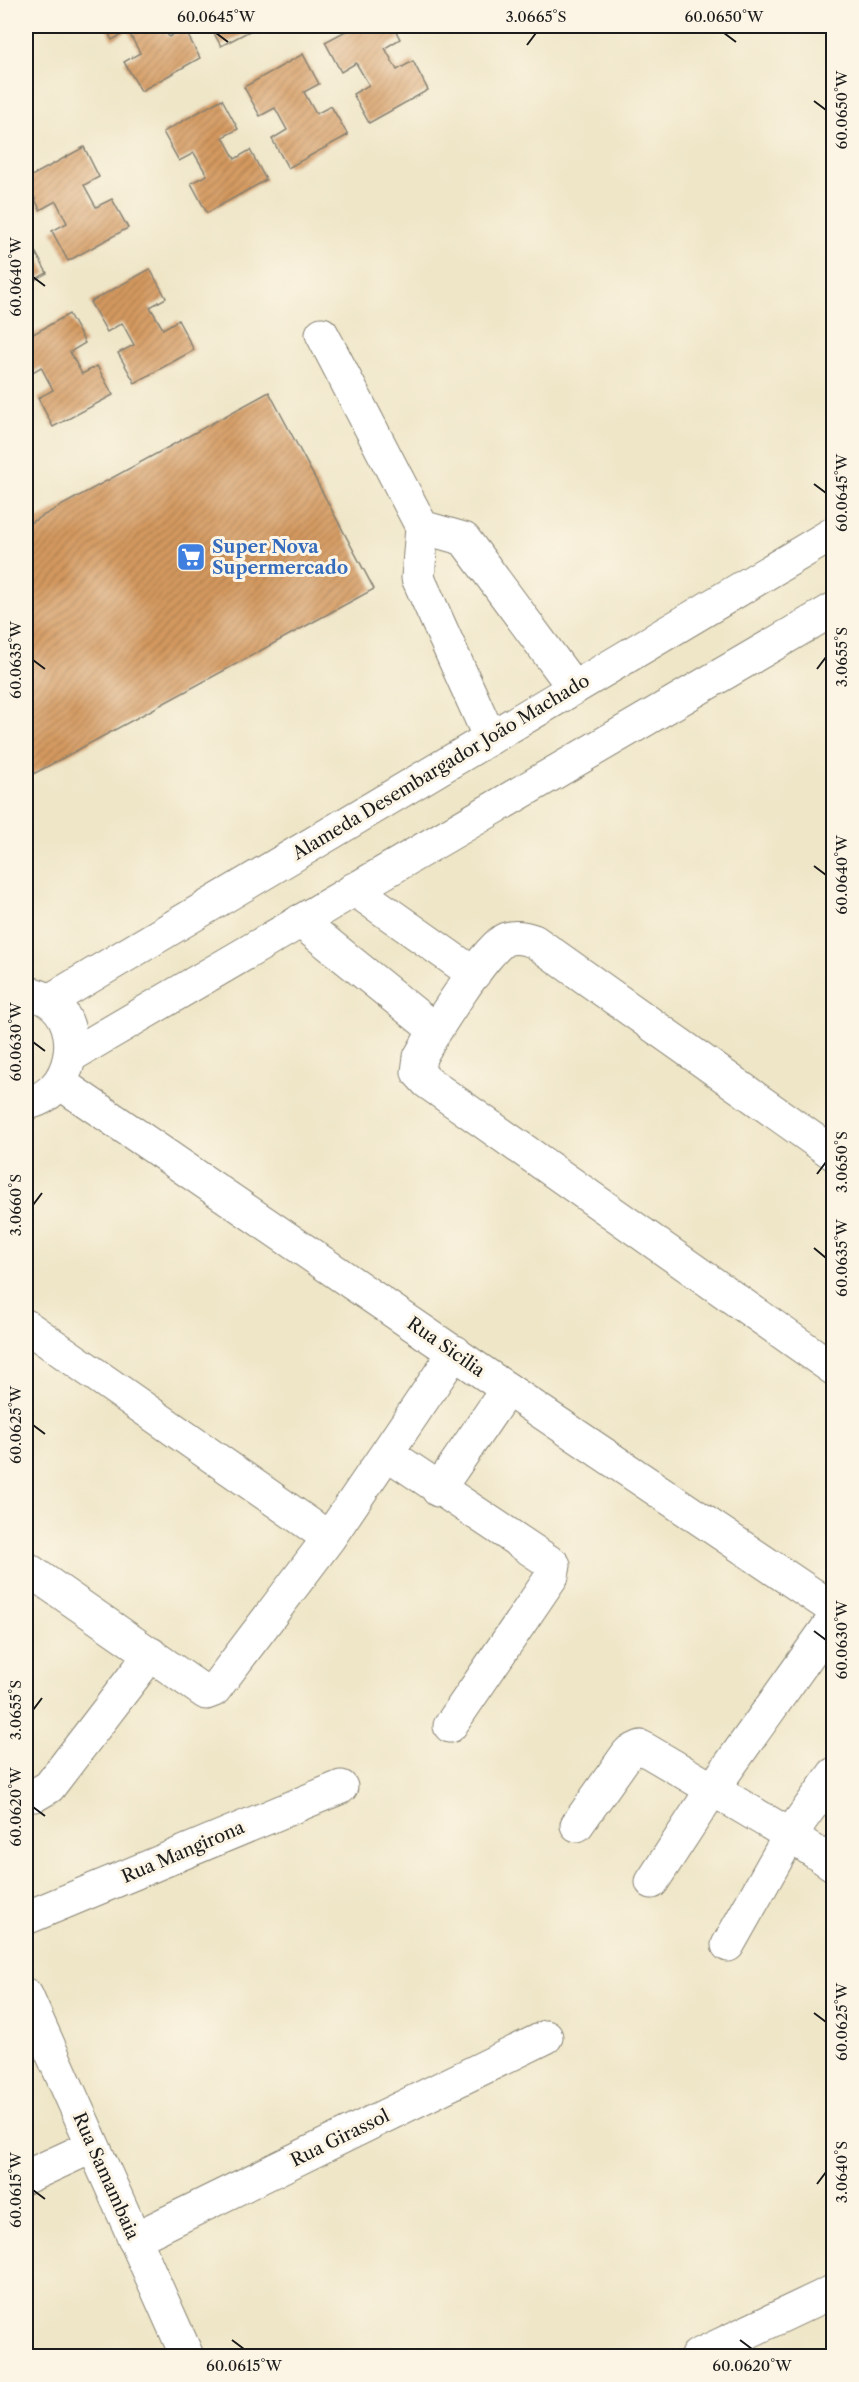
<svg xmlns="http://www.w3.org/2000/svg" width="859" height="2382" font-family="'Libre Caslon Text',serif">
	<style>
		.building { fill: url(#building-hatch) }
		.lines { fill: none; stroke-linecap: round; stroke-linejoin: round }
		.minor-casing { stroke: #868172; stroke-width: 35 }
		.tertiary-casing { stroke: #868172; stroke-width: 35 }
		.minor { stroke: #fff; stroke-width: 33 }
		.tertiary { stroke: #fff; stroke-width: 33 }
		.ticks { fill: none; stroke: #1c1c1c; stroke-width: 2 }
		.labels { text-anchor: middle; stroke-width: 6; stroke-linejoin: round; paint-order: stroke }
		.shop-label { font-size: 18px; font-weight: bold; fill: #366cbe; stroke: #fcf5e5; text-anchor: start }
		.street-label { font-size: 18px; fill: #1c1c1c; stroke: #fcf5e5 }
		.neatline { fill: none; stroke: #1c1c1c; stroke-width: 2 }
		.ticks-label { font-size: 15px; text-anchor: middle; fill: #1c1c1c }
	</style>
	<defs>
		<pattern id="building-hatch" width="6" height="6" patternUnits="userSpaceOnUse" patternTransform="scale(1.5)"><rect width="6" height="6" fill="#d4995f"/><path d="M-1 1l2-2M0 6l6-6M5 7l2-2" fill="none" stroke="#ab7c4e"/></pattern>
	</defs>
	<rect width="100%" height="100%" fill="#fcf5e5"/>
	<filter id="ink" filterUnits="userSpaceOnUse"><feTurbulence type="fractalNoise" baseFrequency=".0167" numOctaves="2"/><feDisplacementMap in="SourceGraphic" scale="12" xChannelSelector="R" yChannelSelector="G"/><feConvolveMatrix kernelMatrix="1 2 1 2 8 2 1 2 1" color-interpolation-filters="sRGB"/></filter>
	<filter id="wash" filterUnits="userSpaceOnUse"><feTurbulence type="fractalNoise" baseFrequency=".008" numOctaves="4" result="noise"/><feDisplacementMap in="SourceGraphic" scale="24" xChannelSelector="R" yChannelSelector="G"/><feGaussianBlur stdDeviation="1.35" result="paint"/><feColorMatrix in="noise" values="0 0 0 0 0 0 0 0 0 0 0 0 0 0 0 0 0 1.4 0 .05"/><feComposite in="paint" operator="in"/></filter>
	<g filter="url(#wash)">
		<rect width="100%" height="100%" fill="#efe6c8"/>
		<g id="blocks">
			<path class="building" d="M105,26H162L169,37L184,28L200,58L141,91L124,62L140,53L128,31L112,40Z
				M210,26H259L221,46Z
				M355,26H393L400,39L385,48L397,70L413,61L428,90L369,123L353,94L369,85L356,63L341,72L325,42Z
				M303,54L319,84L304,92L316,114L331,106L348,135L288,168L272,139L287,130L275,108L260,116L244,87Z
				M222,99L238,129L223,137L235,159L250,150L266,180L207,213L191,183L207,175L194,153L179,161L163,132Z
				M84,147L99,177L84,185L96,207L112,199L128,228L68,261L52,231L67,223L56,201L40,210L26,179Z
				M31,244L47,273L26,285V246Z
				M150,269L166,298L150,307L163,329L178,320L194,350L135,383L118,353L134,345L122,323L107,332L90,302Z
				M69,314L85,343L70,352L82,374L97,366L113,395L53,427L38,398L53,390L41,367L26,376V338Z
				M269,392L374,589L26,778V525Z"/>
		</g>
	</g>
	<g filter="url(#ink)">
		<use href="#blocks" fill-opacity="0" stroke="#868172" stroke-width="1.5"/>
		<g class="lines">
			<g class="minor-casing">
				<path id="minor" d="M322,334L422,527L418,578L490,738
					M422,527L464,539L574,688
					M354,889L474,974
					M300,921L435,1030
					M834,1154L534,941C524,938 516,936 506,939C487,946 432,1035 420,1057L418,1072L427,1082L834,1369
					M26,1326L329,1538
					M388,1454L554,1565L552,1576L450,1726
					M438,1490L507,1389
					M26,1568L206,1693L214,1690L329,1538L455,1352
					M26,1795H35L49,1787L151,1654
					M577,1825L628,1753L641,1747L790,1835L834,1865
					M652,1882L712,1790L834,1619
					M26,1918L341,1787
					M728,1945L790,1835L834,1774
					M26,2177L91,2147
					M134,2239L546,2037
					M697,2356L834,2291"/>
			</g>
			<g class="tertiary-casing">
				<path id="tertiary" d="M26,992C32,994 41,996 48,1000C87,1025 73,1096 26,1103
					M49,1001L834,533
					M72,1055L834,609
					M60,1083L507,1389L834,1609
					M26,1995L187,2356"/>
			</g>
			<use href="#minor" class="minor"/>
			<use href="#tertiary" class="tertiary"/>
		</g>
	</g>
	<path class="ticks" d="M216,33L228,42M724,33L736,42M527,45L536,33M814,101L826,110M33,277L45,286M814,484L826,493M33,660L45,669M817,669L826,657M814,866L826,875M33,1042L45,1051M817,1174L826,1162M33,1205L42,1193M814,1248L826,1258M33,1425L45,1434M814,1631L826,1640M33,1710L42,1698M33,1807L45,1816M814,2013L826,2022M817,2184L826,2172M33,2190L45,2199M232,2340L244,2349M740,2340L752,2349"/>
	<defs>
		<g id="supermarket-square" transform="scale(1.5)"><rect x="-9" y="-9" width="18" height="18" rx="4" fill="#3f7fe0" stroke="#fcf5e5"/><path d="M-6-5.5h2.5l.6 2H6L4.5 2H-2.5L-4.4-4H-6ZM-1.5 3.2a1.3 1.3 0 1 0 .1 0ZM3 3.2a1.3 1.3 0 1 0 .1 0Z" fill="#fff"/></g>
	</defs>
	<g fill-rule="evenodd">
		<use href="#supermarket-square" x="191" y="557"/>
	</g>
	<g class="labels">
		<g class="shop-label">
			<text x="212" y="553">Super Nova<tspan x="212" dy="21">Supermercado</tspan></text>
		</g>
		<g class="street-label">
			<text transform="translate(441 767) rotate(-31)" y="6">Alameda Desembargador João Machado</text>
			<text transform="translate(446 1347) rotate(35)" y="6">Rua Sicilia</text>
			<text transform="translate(183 1852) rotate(-23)" y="6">Rua Mangirona</text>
			<text transform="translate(340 2138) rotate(-26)" y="6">Rua Girassol</text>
			<text transform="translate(106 2176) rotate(66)" y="6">Rua Samambaia</text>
		</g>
	</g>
	<rect width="859" height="2382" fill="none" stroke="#fcf5e5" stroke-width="66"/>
	<rect x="33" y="33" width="793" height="2316" class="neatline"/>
	<g class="ticks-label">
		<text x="216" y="22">60.0645°W</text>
		<text x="536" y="22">3.0665°S</text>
		<text x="724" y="22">60.0650°W</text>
		<text transform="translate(842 110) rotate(-90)" y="5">60.0650°W</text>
		<text transform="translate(16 277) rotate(-90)" y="5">60.0640°W</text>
		<text transform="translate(842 493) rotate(-90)" y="5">60.0645°W</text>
		<text transform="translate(842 657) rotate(-90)" y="5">3.0655°S</text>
		<text transform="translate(16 660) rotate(-90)" y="5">60.0635°W</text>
		<text transform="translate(842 875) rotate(-90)" y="5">60.0640°W</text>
		<text transform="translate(16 1042) rotate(-90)" y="5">60.0630°W</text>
		<text transform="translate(842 1162) rotate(-90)" y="5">3.0650°S</text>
		<text transform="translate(16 1205) rotate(-90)" y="5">3.0660°S</text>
		<text transform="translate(842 1258) rotate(-90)" y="5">60.0635°W</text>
		<text transform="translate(16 1425) rotate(-90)" y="5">60.0625°W</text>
		<text transform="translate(842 1640) rotate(-90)" y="5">60.0630°W</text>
		<text transform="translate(16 1710) rotate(-90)" y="5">3.0655°S</text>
		<text transform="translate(16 1807) rotate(-90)" y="5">60.0620°W</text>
		<text transform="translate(842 2022) rotate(-90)" y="5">60.0625°W</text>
		<text transform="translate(842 2172) rotate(-90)" y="5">3.0640°S</text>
		<text transform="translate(16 2190) rotate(-90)" y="5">60.0615°W</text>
		<text x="244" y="2371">60.0615°W</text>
		<text x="752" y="2371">60.0620°W</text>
	</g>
</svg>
